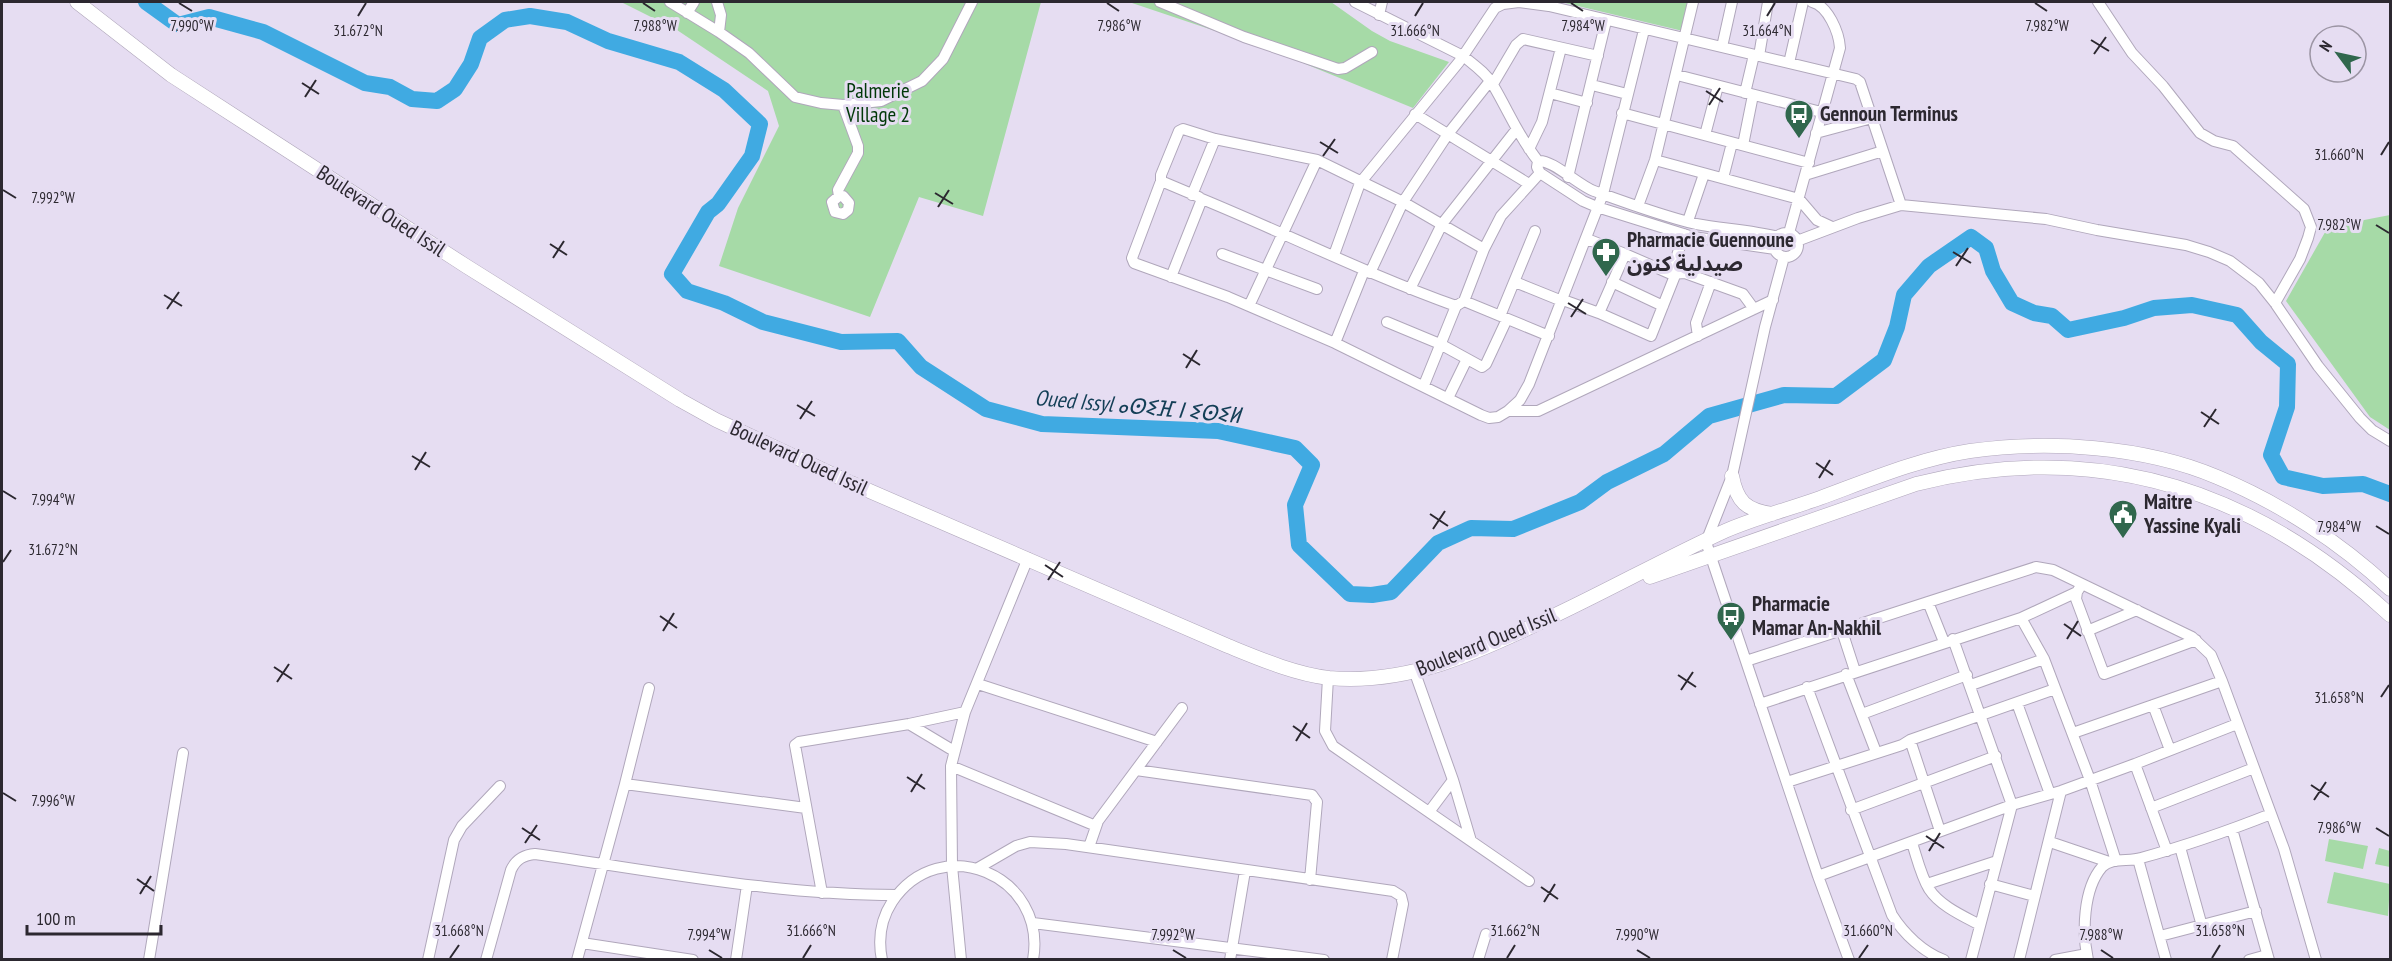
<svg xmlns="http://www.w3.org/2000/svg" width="2392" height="961" font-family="'PT Sans Narrow','Noto Sans Arabic','Noto Sans Tifinagh',sans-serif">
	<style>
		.green { fill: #a6daa7 }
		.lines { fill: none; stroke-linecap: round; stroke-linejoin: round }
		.river { stroke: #40aae2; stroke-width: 16 }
		.minor-casing { stroke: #b0a7bb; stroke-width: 12 }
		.major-casing { stroke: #b0a7bb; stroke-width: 15 }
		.minor { stroke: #fff; stroke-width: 10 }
		.major { stroke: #fff; stroke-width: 14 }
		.ticks { fill: none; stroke: #2c2830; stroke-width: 2 }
		.labels { text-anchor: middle; stroke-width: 6; stroke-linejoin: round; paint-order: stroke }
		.park-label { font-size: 21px; fill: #003808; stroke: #e6ddf2 }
		.poi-label { font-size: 21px; font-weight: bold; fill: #2c2830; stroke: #e6ddf2; text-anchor: start }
		.street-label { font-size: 21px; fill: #2c2830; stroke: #e6ddf2 }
		.water-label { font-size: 22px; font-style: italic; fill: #133e56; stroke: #e6ddf2 }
		.ticks-label { font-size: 15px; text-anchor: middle; fill: #2c2830; stroke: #e6ddf2; stroke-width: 6; stroke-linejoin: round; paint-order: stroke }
	</style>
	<rect width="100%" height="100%" fill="#e6ddf2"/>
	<path class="green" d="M621,2H1041L983,216L919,197L870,317L719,266L738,208L779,126L768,91L677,30Z
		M1129,2H1331L1372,31L1390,41L1449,62L1413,108L1269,49Z
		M1561,2H1692L1687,32Z
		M2390,215V430L2370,417L2286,301L2328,227Z
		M2329,839L2368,846L2363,869L2325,861Z
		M2379,848L2390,851V867L2375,864Z
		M2334,872L2390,884L2388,916L2327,903Z"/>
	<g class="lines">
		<path class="river" d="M146,2L178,25L209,17L263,32L365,83L390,87L412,99L437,101L455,89L471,64L480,38L505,20L530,16L567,22L608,41L679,62L724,90L760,124L752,156L718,204L708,212L672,274L687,291L724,303L763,322L841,342L898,341L921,367L986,409L1042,424L1218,431L1295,448L1312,465L1295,505L1299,545L1350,594L1372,595L1391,592L1438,543L1471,528L1513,529L1580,502L1607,482L1664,454L1709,416L1784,395L1836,396L1884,360L1897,327L1904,295L1929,266L1971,237L1986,248L1993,271L2012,303L2034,313L2052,316L2068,330L2124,318L2154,308L2192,305L2237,315L2261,342L2288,364L2287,407L2271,455L2283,477L2323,486L2363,484L2390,494"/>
		<g class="minor-casing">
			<path id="minor" d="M670,2L719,32L749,53L795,97L821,103L843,105L881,101L922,81L943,59L972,2
				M717,2L721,15L719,32
				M1160,2L1244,37L1338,69L1345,68L1372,52
				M1355,2L1463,56C1474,65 1486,73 1493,85C1509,112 1518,136 1538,161L1537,167L1540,173L1583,201L1597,207L1693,237L1775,249
				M2098,2L2132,53L2163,86L2200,133L2214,141L2233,146L2304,209L2311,227L2308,238L2300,259L2275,303
				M687,13L694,2
				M1379,15L1382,2
				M1722,47L1732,2
				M1759,56L1768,2
				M1789,63L1803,2
				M1677,75L1821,112
				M1493,84L1516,45L1523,39L1598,56
				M1592,85L1627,94
				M1550,93L1587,103
				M1745,93L1754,55
				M1622,113L1809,163
				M1415,114L1529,184
				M1816,133L1872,118
				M1705,135L1718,86
				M1743,145L1753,95
				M1529,149L1542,122L1561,48
				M1655,160L1799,199L1817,220L1832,227
				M1538,161C1552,159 1578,185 1594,191C1627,203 1662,216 1696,224C1723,229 1751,230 1778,237
				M1805,175L1883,151
				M1568,177L1606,21
				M1723,178L1732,143
				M1161,181L1199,197
				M1192,195L1215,139
				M839,196H843L849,203L848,210L843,214L835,212L832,202L839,196L838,190L858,153V146L843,105
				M1638,206L1655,160L1693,2
				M1688,221L1704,174
				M1789,233L1840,48C1839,32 1828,6 1812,2
				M1774 245a12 12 0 1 1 24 0a12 12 0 1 1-24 0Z
				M1587,239L1625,254
				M1797,241L1858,218L1901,205L2046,219L2097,230L2186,245L2209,252L2230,261L2259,283L2275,303L2318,366L2360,418L2372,430L2390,441
				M1484,249L1403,202L1317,160L1215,139L1183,129L1179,131L1161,175V181L1132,258L1134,263L1228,297L1335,343L1481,415L1489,418L1498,417L1508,411L1520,400L1529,384L1603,194L1644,30
				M1222,254L1317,289
				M1334,255L1360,183L1459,62L1495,8L1503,4L1519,2L1549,6L1856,79L1860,82L1901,205
				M1784,257L1765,327L1732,476L1706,542L1818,876L1849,960
				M1370,273L1403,202L1448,134L1490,81
				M1671,274L1685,273L1743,294L1754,309
				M1171,277L1202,199C1287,234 1369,275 1456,306
				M1515,282L1562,301
				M1612,282L1663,306
				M1410,289L1442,224L1516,130
				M1563,300L1599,313L1625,254L1671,274L1684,234
				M1464,301L1549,336
				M1249,306L1317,160
				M1599,313L1651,336L1676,273
				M1500,316L1535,231
				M1387,322L1440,344L1482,367L1486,364L1507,319
				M1698,336L1696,323L1711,282
				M1335,343L1364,271
				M1424,385L1456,306L1464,301L1484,249L1501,216L1540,173
				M1448,398L1467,359
				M1508,411H1538L1773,300
				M2082,584L2077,592L2076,599L2104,674L2196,640
				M1928,602L1944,642
				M2021,618L2077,592
				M1842,631L1855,671
				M2087,631L2137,610
				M1953,639L2012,805L1971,960
				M1746,661L2036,567L2053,570L2192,637L2211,655L2222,681L2284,849L2316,960
				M1415,673L1453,780L1471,841
				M1846,674L1876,752
				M1328,678L1325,731L1333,746L1529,881
				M978,684L1157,742
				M1971,685L2044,659
				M1807,687L1892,915C1904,934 1923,952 1944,960
				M2017,703L2050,794
				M1760,704L2021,618L2044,659L2090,780L2116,861
				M2153,705L2170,750
				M1862,714L1967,675
				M909,724L954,751
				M2073,733L2222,681
				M1910,740L1940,831
				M2135,764L2167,851
				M951,766L1096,826
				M1136,770L1312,795L1317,802L1310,880
				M1787,782L1902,745L1910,740L2055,689
				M625,784L649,688
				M2151,808L2254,768
				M1851,810L1996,756
				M1429,812L1453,780
				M2232,829L2269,960
				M2050,842L2109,862
				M1912,843C1917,858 1921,876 1929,889C1940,906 1963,916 1980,925
				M1089,847L1098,821L1182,708
				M2180,847L2202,926
				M2138,859L2166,960
				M978,868L1016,846L1030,842L1066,844L1393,891L1401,896L1403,904L1392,960
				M1818,876L2012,805L2061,791L2135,764L2237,724
				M1927,884L1997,861
				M1990,884L2034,896
				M822,893L795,745L799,742L909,724L965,712
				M1033,923L1324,960
				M2160,936L2256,911
				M582,943L693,960
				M149,960L183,753
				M428,960L454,840L462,826L500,786
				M486,960L511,870C516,859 524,855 535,854C656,871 776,895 897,895
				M577,960L625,784L806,808
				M736,960L747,885
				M882,960C878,940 881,919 892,902C940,830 1048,875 1033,960
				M961,960L952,866L951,766L965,712L1028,558
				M1230,960L1245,871
				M1478,960L1486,934
				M2019,960L2061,791
				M2055,960L2087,954
				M2088,960C2082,933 2083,889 2102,867C2111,857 2129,862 2141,858C2185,846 2228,831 2271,814
				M2249,960L2267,955"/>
		</g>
		<g class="major-casing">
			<path id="major" d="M77,2L171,75L466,266L680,400L716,420L851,483L1228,646C1260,659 1295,674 1329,678C1407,685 1477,653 1545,620C1605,592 1664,559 1725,531C1755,518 1789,509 1820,498C1869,480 1918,459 1970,451C2048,440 2144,446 2217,477C2280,503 2341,543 2390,589
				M1732,476C1737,502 1746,510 1772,514
				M1650,577L1916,484C2098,438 2254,489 2390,615"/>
		</g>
		<use href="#minor" class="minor"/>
		<use href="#major" class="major"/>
	</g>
	<path class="ticks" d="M179,3L192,11M643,3L655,11M1107,3L1119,11M1571,3L1583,11M2035,3L2047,11M358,16L366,3M1415,16L1423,3M1767,16L1775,3M2091,40L2109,51M2094,54L2106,37M302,83L319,94M1706,91L1723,102M305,97L316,80M1709,105L1720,88M1320,142L1338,153M2381,155L2389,142M1323,156L1335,139M3,190L16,198M935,193L953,204M938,207L949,190M2376,225L2389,233M550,244L567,255M1953,252L1971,263M553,258L564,241M1956,266L1968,248M164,295L182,306M1568,303L1586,314M167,309L179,292M1571,317L1583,299M1183,354L1200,365M1186,368L1197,350M797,405L815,416M2201,412L2219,424M800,419L812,401M2204,427L2216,409M412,456L430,467M1816,463L1833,475M415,470L426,452M1819,478L1830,460M3,491L16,499M1430,514L1448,526M2376,526L2389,534M1433,529L1445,511M3,562L11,550M1045,565L1063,577M1048,580L1060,562M660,616L677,628M2064,624L2081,636M663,631L674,613M2067,639L2078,621M274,667L292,679M1678,675L1696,687M277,682L289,664M1681,690L1693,672M2381,697L2389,685M1293,726L1310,738M1296,741L1307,723M907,777L925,789M2311,785L2329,797M911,792L922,774M3,793L16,801M2314,800L2326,782M522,828L540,840M2376,828L2389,836M1926,836L1944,848M525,843L537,825M1929,851L1940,833M137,879L154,891M1541,887L1558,899M140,894L151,876M1544,902L1555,884M709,950L722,958M1173,950L1186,958M1637,950L1650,958M2101,950L2113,958M450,958L459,945M803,958L811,945M1507,958L1515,945M1859,958L1868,945M2212,958L2220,945"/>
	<defs>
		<g id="bus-pin" transform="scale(1.5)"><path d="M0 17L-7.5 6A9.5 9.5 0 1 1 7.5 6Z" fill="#30674d" stroke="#e6ddf2"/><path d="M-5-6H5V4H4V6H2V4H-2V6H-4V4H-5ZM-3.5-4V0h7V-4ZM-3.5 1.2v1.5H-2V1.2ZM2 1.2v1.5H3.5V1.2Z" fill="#fff"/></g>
		<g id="pharmacy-pin" transform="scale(1.5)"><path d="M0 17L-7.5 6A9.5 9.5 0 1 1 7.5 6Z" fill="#30674d" stroke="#e6ddf2"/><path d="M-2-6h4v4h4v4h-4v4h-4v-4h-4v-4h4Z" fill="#fff"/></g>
		<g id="civic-pin" transform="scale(1.5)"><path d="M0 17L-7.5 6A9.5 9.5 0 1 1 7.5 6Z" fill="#30674d" stroke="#e6ddf2"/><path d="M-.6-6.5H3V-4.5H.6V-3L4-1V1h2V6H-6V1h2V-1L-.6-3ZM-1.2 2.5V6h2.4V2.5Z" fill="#fff"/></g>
	</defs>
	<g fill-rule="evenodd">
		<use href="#bus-pin" x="1799" y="114"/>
		<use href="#pharmacy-pin" x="1606" y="252"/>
		<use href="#civic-pin" x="2123" y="514"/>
		<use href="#bus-pin" x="1731" y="616"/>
	</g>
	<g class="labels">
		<g class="park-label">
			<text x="878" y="98">Palmerie<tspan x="878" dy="24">Village 2</tspan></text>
		</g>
		<g class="poi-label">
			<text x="1820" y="121">Gennoun Terminus</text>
			<text x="1627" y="247">Pharmacie Guennoune<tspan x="1627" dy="24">صيدلية كنون</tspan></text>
			<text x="2144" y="509">Maitre<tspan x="2144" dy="24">Yassine Kyali</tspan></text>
			<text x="1752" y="611">Pharmacie<tspan x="1752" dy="24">Mamar An-Nakhil</tspan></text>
		</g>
		<g class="street-label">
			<text transform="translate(381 211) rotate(33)" y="7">Boulevard Oued Issil</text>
			<text transform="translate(799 458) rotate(25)" y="7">Boulevard Oued Issil</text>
			<text transform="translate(1486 642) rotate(-22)" y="7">Boulevard Oued Issil</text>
		</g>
		<g class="water-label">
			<text transform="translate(1138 406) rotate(5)" y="8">Oued Issyl ⴰⵙⵉⴼ ⵏ ⵉⵙⵉⵍ</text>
		</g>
	</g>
	<g class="ticks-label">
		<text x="192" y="31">7.990°W</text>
		<text x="655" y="31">7.988°W</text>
		<text x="1119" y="31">7.986°W</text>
		<text x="1583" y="31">7.984°W</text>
		<text x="2047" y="31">7.982°W</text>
		<text x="1767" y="36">31.664°N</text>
		<text x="358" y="36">31.672°N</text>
		<text x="1415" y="36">31.666°N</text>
		<text x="2339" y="160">31.660°N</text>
		<text x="53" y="203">7.992°W</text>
		<text x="2339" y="230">7.982°W</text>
		<text x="53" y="505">7.994°W</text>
		<text x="2339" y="532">7.984°W</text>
		<text x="53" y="555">31.672°N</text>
		<text x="2339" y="703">31.658°N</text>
		<text x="53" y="806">7.996°W</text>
		<text x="2339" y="833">7.986°W</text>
		<text x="459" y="936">31.668°N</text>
		<text x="811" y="936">31.666°N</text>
		<text x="1515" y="936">31.662°N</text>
		<text x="1868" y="936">31.660°N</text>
		<text x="2220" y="936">31.658°N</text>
		<text x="709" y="940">7.994°W</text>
		<text x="1173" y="940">7.992°W</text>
		<text x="1637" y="940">7.990°W</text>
		<text x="2101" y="940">7.988°W</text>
	</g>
	<rect width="2392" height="961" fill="none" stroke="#2c2830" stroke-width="6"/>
	<g transform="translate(2338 54) rotate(303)"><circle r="28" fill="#e6ddf2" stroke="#9c95a4" stroke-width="1.5"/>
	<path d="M0-4.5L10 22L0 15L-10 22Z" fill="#30674d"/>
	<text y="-9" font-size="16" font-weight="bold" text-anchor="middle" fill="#2c2830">N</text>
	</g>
	<path d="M27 925v9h134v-9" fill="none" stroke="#2c2830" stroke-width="3"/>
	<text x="36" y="925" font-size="18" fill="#2c2830" stroke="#e6ddf2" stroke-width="4.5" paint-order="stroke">100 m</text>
</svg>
